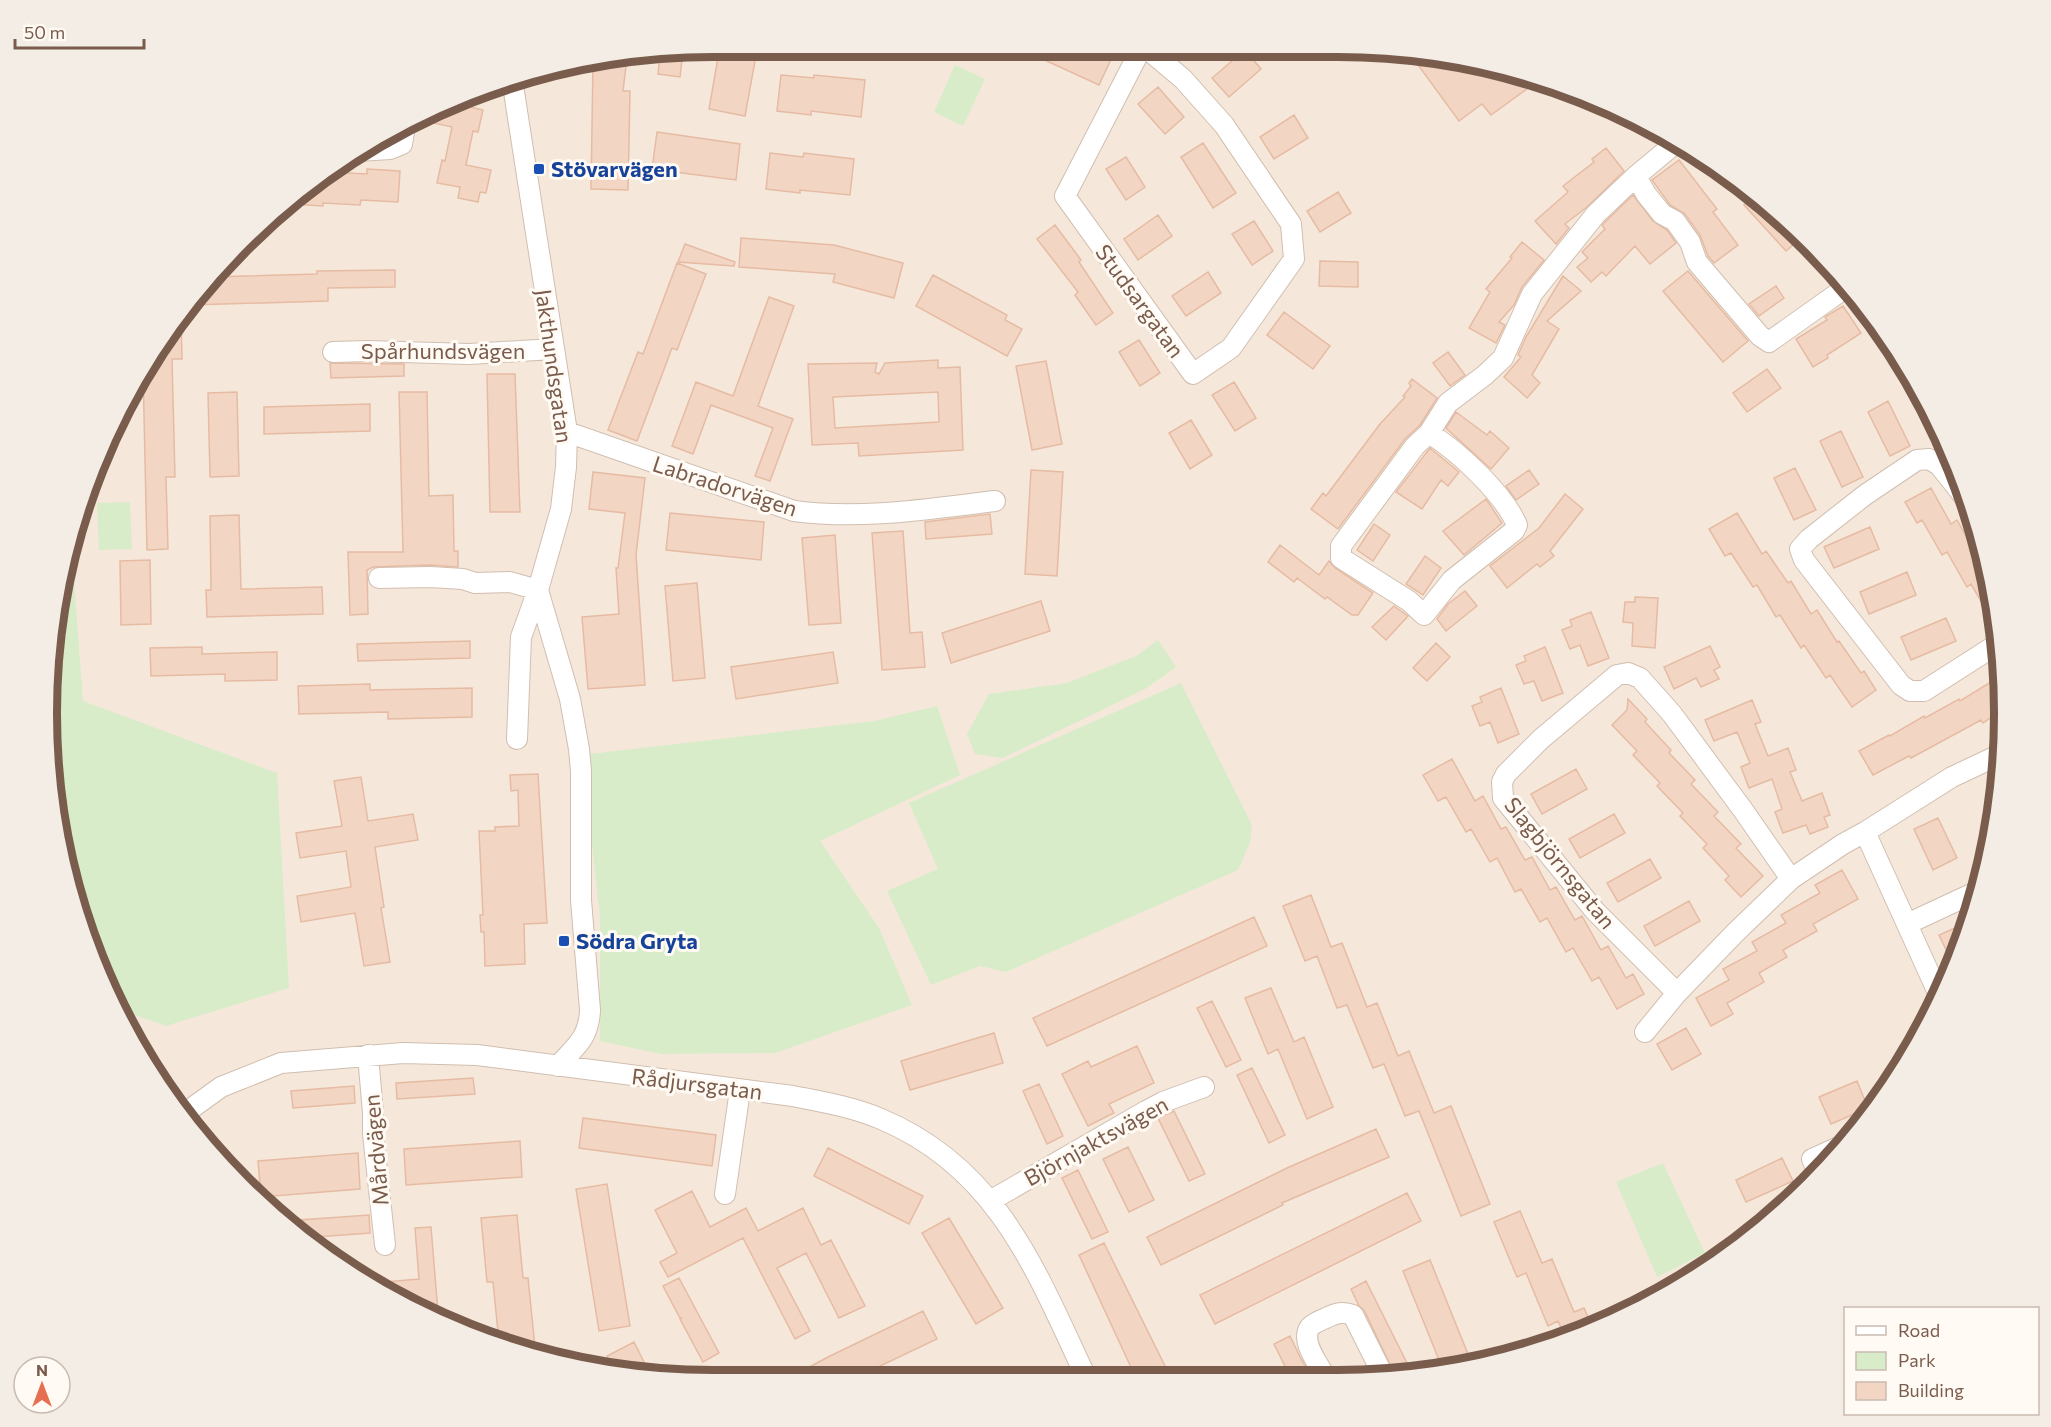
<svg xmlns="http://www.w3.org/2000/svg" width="2051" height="1427" font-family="Commissioner,sans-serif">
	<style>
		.residential { fill: #f5e8da }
		.green { fill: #d8ecc9 }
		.building { fill: #f3d5c3; stroke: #e6bba3; stroke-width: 1.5; fill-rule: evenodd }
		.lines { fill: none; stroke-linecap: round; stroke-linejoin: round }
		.street-casing { stroke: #d1beb0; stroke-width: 22 }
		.street { stroke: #fff; stroke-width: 20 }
		.transit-dot { fill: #1a4fb4; stroke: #fffaf3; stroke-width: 2 }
		.labels { text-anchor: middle; stroke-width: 6; stroke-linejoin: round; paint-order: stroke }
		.transit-label { font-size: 22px; font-weight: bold; fill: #164399; stroke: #fffaf3; text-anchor: start }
		.street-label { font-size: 22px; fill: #7a5c4d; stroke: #fffaf3 }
		.rim { fill: none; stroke: #7a5c4d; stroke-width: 8 }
	</style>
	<rect width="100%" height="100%" fill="#fdf6ec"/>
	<path class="residential" d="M714,47H1338L1468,59L1592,97L1671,136L1744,185L1839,273L1915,380L1969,499L1999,626L2003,757L1982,886L1936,1008L1867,1119L1778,1215L1632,1312L1552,1345L1425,1375L670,1379L541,1358L419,1312L308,1243L212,1154L115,1008L82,928L52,801V626L97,458L136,380L212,274L343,159L458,97L541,69Z"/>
	<path class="green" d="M955,65L985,79L963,126L934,112Z
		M130,502L132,549L99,550L97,503Z
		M72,554L83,701L277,773L289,988L166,1026L115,1008L82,928L52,801V626Z
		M1158,640L1176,667L1145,689L1003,758L975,754L967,734L989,694L1067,683L1136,656Z
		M1181,683L1252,825L1250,843L1238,870L1006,972L980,966L931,985L887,891L938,869L909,803Z
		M937,706L960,775L820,841L879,928L912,1005L775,1053L661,1054L600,1041V917L590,827V754L874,721Z
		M1663,1163L1705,1253L1657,1277L1616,1182Z"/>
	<path class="building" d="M720,46H736L757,50L745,116L709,109Z
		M1014,46H1089L1112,57L1099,85Z
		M1245,50L1261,69L1229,97L1212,78Z
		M683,51L680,77L658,74L660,54Z
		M1410,54L1468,59L1487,65L1497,79L1507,71L1538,81L1491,115L1482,104L1459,121Z
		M627,58L623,91H630L628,190L591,189L593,62Z
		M781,75L814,78V75L865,80L861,117L811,111V115L777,111Z
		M1158,87L1184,117L1165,134L1138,104Z
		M449,102L483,110L478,132L473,131L466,165L491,170L486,193L480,192L478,202L458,198L460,187L437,183L442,160L445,161L452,127L429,122L431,112Z
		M1294,115L1308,138L1274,159L1260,137Z
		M657,132L740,144L736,180L652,169Z
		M1203,143L1236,193L1213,208L1181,157Z
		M1606,148L1624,171L1587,207L1565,224L1569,228L1556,244L1535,221L1568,192L1563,186L1594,162L1592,159Z
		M770,153L803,157L804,153L854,159L850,195L800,190V193L766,189Z
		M1126,157L1145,187L1126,200L1106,169Z
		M1679,160L1717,209L1713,212L1738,245L1714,263L1708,256L1700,235L1685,214L1670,205L1652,180Z
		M367,169L400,171L398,202L361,200L360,205L323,203V206L291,204L328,172L367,174Z
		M1338,192L1351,213L1320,232L1307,211Z
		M1633,195L1653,221L1667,230L1676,243L1650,264L1635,246L1606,276L1602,272L1591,282L1577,267L1588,258L1582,252L1605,229L1602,225L1605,222Z
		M1755,195L1801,238L1786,251L1744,205Z
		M1158,215L1172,236L1138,260L1124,239Z
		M1254,221L1273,251L1252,265L1232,234Z
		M1055,225L1081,260L1079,262L1113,313L1096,325L1075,295L1078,292L1037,239Z
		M741,238L834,245L903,263L894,298L833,282L835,274L739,267Z
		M1522,242L1544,260L1522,287L1514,305L1499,322L1505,325L1496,343L1469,328L1490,292L1486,289L1512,258L1510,257Z
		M685,244L735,262L734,266L678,262Z
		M1320,261L1358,262V287L1319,286Z
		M677,263L706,274L677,350L672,348L637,441L608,430L638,352L643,354Z
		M395,270V287L328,288V301L190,305L210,277L317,274V271Z
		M1688,271L1748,341L1723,362L1663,291Z
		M1208,272L1221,293L1186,316L1172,296Z
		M933,275L1007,315L1005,320L1022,329L1007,356L916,306Z
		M1563,276L1581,291L1547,321L1559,329L1532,375L1540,383L1527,398L1504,377L1521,357L1518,355L1526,337Z
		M1776,286L1784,298L1759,316L1749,304Z
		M769,297L794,306L758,406L793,419L770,481L755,476L773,428L711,405L693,454L672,446L696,382L733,396Z
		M1843,306L1861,333L1827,355L1828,358L1813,367L1796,339L1827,320L1825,317Z
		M1284,312L1330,346L1313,369L1267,335Z
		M181,317L182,359H172L175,477H166L168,549L147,550L143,370Z
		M1139,340L1160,373L1140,386L1119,352Z
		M1448,352L1465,375L1450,386L1433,363Z
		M938,360V368L960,367L963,450L859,456L858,443L812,445L808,364L877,363L875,372L879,374L885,363ZM938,392L939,422L835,428L833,397Z
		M1046,361L1062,444L1032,450L1016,366Z
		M330,363L404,364V376L331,378Z
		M1767,369L1781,388L1747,412L1733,393Z
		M487,374H515L520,512H490Z
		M1412,379L1437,398L1420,425L1405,439L1338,529L1311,509L1323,493L1326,496L1380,424L1405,397L1403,396L1411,386L1409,383Z
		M1234,382L1256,418L1235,431L1212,395Z
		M237,392L239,476L210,477L208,393Z
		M399,392H427L429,496L453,495L454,551H458V567L430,565L373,567L367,570L368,614L350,615L348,552H403Z
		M1888,401L1910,446L1890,456L1868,412Z
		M370,404V431L264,434V407Z
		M1456,412L1487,435L1490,431L1509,448L1491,469L1446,428Z
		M1191,420L1212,455L1190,469L1169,433Z
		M1841,431L1863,477L1842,487L1820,441Z
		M1430,448L1459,472L1448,486L1441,480L1422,509L1396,492Z
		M1795,468L1816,510L1794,520L1774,478Z
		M1031,470L1063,472L1057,576L1025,574Z
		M1529,470L1539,484L1516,500L1506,486Z
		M593,472L645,478L636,555L645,685L588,689L582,617L619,614L616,568H618L625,513L589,509Z
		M1931,488L1951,524L1957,520L1976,554L1981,552L1998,623L1995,625L1971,584L1967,587L1947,552L1942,555L1922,520L1917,523L1905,502Z
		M1565,494L1583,509L1550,551L1554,556L1540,567L1537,564L1507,588L1490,566L1539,528Z
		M1486,499L1502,523L1464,555L1443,531Z
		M670,513L764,522L761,560L666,550Z
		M1737,513L1762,554L1766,551L1788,583L1791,581L1811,614L1817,610L1837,642L1839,641L1861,673L1864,671L1876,690L1852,707L1830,675L1826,678L1804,645L1801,648L1780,615L1776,617L1757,585L1753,587L1731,553L1725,556L1709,529Z
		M990,514L992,534L926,539L925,522Z
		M239,515L241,589L322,587L323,614L207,617L206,590H211L210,516Z
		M1374,524L1390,535L1373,561L1357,550Z
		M1870,527L1879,549L1834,568L1824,547Z
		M903,531L910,633L922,632L925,667L882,670L872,533Z
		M835,535L841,623L809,625L802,538Z
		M1280,545L1319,575L1329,561L1335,568L1373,593L1358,615H1352L1327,597L1325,599L1297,578L1294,582L1268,562Z
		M1425,556L1441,568L1423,595L1406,584Z
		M150,560L151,624L121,625L120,561Z
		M1907,572L1916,595L1869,614L1860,592Z
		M697,583L705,678L673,681L665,586Z
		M1465,591L1477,606L1446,631L1437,619L1448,604Z
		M1635,597L1658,598L1655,648L1632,646L1633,623L1623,622L1625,602H1635Z
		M1041,601L1050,631L951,663L942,633Z
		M1394,606L1408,616L1386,640L1372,627Z
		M1591,612L1609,658L1588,666L1580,645L1570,649L1562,630L1572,626L1570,620Z
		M1946,618L1956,641L1911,660L1901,637Z
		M470,641V658L358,661L357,644Z
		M1436,643L1450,657L1427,681L1413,668Z
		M1710,646L1720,667L1714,670L1719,679L1701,687L1696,678L1674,689L1664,667Z
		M202,647V654L277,652V680L225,681V674L151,676L150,648Z
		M1545,647L1563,693L1542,701L1534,681L1524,684L1516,665L1526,661L1524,656Z
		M833,652L838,683L736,699L731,667Z
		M1994,680L2001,691L2002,710L1983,723L1981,720L1911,758L1909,756L1873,775L1859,751L1889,735L1890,736L1924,716L1925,718L1959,699L1960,701Z
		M370,684V690L472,688V717L388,719V712L299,714L298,686Z
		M1501,688L1519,734L1498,743L1490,722L1480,726L1472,706L1482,702L1480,697Z
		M1628,699L1647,719L1645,722L1671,750L1669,753L1695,780L1691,784L1718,812L1714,816L1741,844L1736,848L1763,876L1741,897L1725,880L1729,876L1703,848L1707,844L1680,816L1683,813L1657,786L1660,783L1633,755L1637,751L1612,725L1627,710Z
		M1752,700L1761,722L1755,724L1768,756L1788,748L1796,770L1790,772L1802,801L1822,793L1830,815L1824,817L1828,827L1810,834L1806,825L1783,833L1775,812L1782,809L1772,779L1749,788L1741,767L1750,763L1737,732L1714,741L1705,720Z
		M1452,759L1475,801L1483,796L1501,829L1506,827L1525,860L1532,857L1550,890L1556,887L1575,920L1582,916L1601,950L1608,946L1626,978L1633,974L1644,994L1617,1009L1599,977L1592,981L1573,948L1566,952L1547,918L1540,922L1521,889L1515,892L1497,858L1490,862L1471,829L1466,832L1446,797L1438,801L1423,775Z
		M1576,769L1587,789L1542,814L1531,794Z
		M538,774L547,923L524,924L525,964L485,966L484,932H481L480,915H483L479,831H495V827L519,826L518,790L511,791L510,775Z
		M361,777L368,821L413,814L418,840L375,847L384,907L381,908L390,962L364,966L355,913L301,922L297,896L351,887L346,851L300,858L296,833L342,826L334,781Z
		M1614,814L1625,833L1580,858L1569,839Z
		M1938,818L1957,858L1933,870L1914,829Z
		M1650,859L1661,878L1618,902L1607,883Z
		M1842,870L1858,899L1813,924L1817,931L1783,950L1787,957L1759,973L1764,982L1727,1003L1733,1014L1711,1026L1696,998L1729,980L1723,969L1757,951L1752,942L1786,923L1781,915L1820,893L1815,885Z
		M1311,895L1331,947L1342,943L1367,1007L1377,1003L1398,1056L1409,1051L1434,1113L1451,1106L1490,1204L1461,1216L1419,1111L1405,1116L1384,1064L1373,1068L1347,1005L1337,1008L1317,956L1305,961L1283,906Z
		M1689,901L1700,921L1655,946L1644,926Z
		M1254,917L1267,946L1047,1046L1033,1018Z
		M1968,922L1953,964L1939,935Z
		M1271,988L1294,1042L1304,1037L1333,1107L1307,1119L1278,1049L1268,1054L1245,998Z
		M1212,1001L1241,1060L1226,1067L1197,1008Z
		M1686,1028L1701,1054L1672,1070L1657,1044Z
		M994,1033L1003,1063L910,1090L901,1061Z
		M1137,1046L1154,1083L1109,1104L1114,1113L1088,1126L1062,1074L1088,1061L1091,1067Z
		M1252,1068L1285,1135L1269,1143L1237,1075Z
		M473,1078L475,1094L397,1099L396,1083Z
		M1857,1081L1868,1108L1831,1124L1819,1097Z
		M1039,1084L1063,1136L1047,1144L1023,1091Z
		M354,1086L355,1103L293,1108L291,1091Z
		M1174,1111L1205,1174L1189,1181L1158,1118Z
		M583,1118L716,1135L712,1166L579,1148Z
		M1376,1129L1389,1157L1282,1203L1283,1205L1161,1265L1147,1237L1287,1168Z
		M520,1141L522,1177L406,1185L404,1149Z
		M1128,1147L1154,1200L1129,1212L1103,1159Z
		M828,1148L923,1196L909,1224L814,1176Z
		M358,1153L360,1189L261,1197L258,1161Z
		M1782,1158L1793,1181L1746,1202L1736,1180Z
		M1078,1170L1108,1232L1092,1239L1062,1178Z
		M607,1184L630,1326L599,1331L576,1189Z
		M692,1191L710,1227L746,1208L758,1231L803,1208L821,1245L831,1240L865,1306L839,1318L806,1253L777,1268L810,1331L795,1339L743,1238L668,1277L660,1262L677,1253L655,1210Z
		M1407,1193L1421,1221L1215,1324L1200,1295Z
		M1520,1211L1542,1263L1552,1259L1574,1312L1584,1308L1593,1328L1566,1339L1558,1321L1548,1326L1526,1273L1517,1277L1494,1222Z
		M369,1215L370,1233L302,1238L285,1221Z
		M517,1215L523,1278H528L535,1347L516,1348L499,1342L493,1282H487L481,1218Z
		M949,1218L1003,1308L976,1324L922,1233Z
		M431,1227L438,1312L424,1314L372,1283L419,1279L415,1228Z
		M1104,1243L1170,1376H1135L1079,1255Z
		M1430,1260L1472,1364L1443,1370L1403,1271Z
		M679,1278L719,1353L703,1362L680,1319L682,1318H680L663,1286Z
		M1366,1281L1413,1375H1395L1364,1310L1359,1306L1351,1289Z
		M923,1311L937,1339L855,1378H789L828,1357Z
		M1290,1336L1300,1357L1310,1375L1290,1376L1274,1344Z
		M634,1342L651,1376L614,1370L607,1356Z"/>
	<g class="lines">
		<g class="street-casing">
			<path id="street" d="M1142,47L1065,196L1193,374L1231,348L1294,259L1291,224L1224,125L1183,79L1145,47
				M512,79L567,432L566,467L561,509L538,590L570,699L579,749L581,771V900L590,1010C589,1038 576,1046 558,1066
				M358,151L390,149L402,144L405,126
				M1636,176L1646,194L1662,214L1675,221L1690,242L1697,262L1760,336L1769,342L1848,286
				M333,352L368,351L469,354L553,349
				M567,432L794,511C861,520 928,509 995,501
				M1429,433C1458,451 1504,494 1517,525L1514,531L1452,580L1424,615L1409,601L1341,558V546L1415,446L1429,433L1448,403L1485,375L1503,358L1532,294L1596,214L1636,176L1678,141
				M1970,504L1939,465L1929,459L1917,460L1865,495L1809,539L1800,549L1804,560L1901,685L1910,691H1924L1999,643
				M379,578L430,577L463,579L475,583L510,582L538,590L521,637L517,739
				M1865,832L1940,997
				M1791,879L1735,933L1677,993L1595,911L1503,798L1502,782L1506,774L1541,739L1617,675L1628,673L1640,678L1672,714L1743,810L1791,879L1843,844L1865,832L1952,777L2003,753
				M1907,924L1980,890
				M1645,1032L1677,993
				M368,1055L373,1113V1134L385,1245
				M185,1113L221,1087L281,1063L403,1053L477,1055L793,1096C823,1102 853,1107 881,1119C998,1168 1036,1271 1086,1377
				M1818,1172L1812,1159L1843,1145
				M725,1194L740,1090
				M990,1201L1146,1111L1163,1102L1204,1087
				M1324,1375C1318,1363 1300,1341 1310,1327C1314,1323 1321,1320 1326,1318C1336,1313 1343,1311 1353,1315L1383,1375"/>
		</g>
		<use href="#street" class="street"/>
	</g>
	<g class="transit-dot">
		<rect x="533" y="163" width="12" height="12" rx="3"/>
		<rect x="558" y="935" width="12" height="12" rx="3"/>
	</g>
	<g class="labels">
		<g class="transit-label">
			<text x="551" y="177">Stövarvägen</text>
			<text x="576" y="949">Södra Gryta</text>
		</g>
		<g class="street-label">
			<text transform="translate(1140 301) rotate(54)" y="8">Studsargatan</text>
			<text x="443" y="359">Spårhundsvägen</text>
			<text transform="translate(554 366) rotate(82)" y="8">Jakthundsgatan</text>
			<text transform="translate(725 486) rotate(18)" y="8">Labradorvägen</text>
			<text transform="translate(1560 863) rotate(51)" y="8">Slagbjörnsgatan</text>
			<text transform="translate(697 1084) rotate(7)" y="8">Rådjursgatan</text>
			<text transform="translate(1096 1141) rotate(-29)" y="8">Björnjaktsvägen</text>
			<text transform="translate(376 1150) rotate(-95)" y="8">Mårdvägen</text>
		</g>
	</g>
	<path d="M0 0H2051V1427H0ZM713 57H1338A656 656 0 0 1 1994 713V714A656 656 0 0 1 1338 1370H713A656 656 0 0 1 57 714V713A656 656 0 0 1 713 57Z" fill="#f4ede6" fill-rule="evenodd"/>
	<path class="rim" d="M713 57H1338A656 656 0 0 1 1994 713V714A656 656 0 0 1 1338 1370H713A656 656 0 0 1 57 714V713A656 656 0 0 1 713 57Z"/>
	<rect x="1844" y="1307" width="195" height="108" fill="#fffaf3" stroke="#cabbb1" stroke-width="1.5"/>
	<rect x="1856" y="1326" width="30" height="9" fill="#ffffff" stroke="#cabbb1" stroke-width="1.5"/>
	<text x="1898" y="1337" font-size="18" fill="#7a5c4d">Road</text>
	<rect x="1856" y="1352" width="30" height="18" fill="#d8ecc9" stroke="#cabbb1" stroke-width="1.5"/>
	<text x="1898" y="1367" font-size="18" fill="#7a5c4d">Park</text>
	<rect x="1856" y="1382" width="30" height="18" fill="#f3d5c3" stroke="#cabbb1" stroke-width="1.5"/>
	<text x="1898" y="1397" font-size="18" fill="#7a5c4d">Building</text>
	<g transform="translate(42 1385)"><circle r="28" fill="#fffaf3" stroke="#cabbb1" stroke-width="1.5"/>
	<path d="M0-4.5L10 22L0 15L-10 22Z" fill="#e76f51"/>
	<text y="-9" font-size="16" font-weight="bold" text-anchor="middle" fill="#7a5c4d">N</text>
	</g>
	<path d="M15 39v9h129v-9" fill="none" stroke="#7a5c4d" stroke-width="3"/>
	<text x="24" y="39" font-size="18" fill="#7a5c4d" stroke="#fffaf3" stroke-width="4.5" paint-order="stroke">50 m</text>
</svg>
